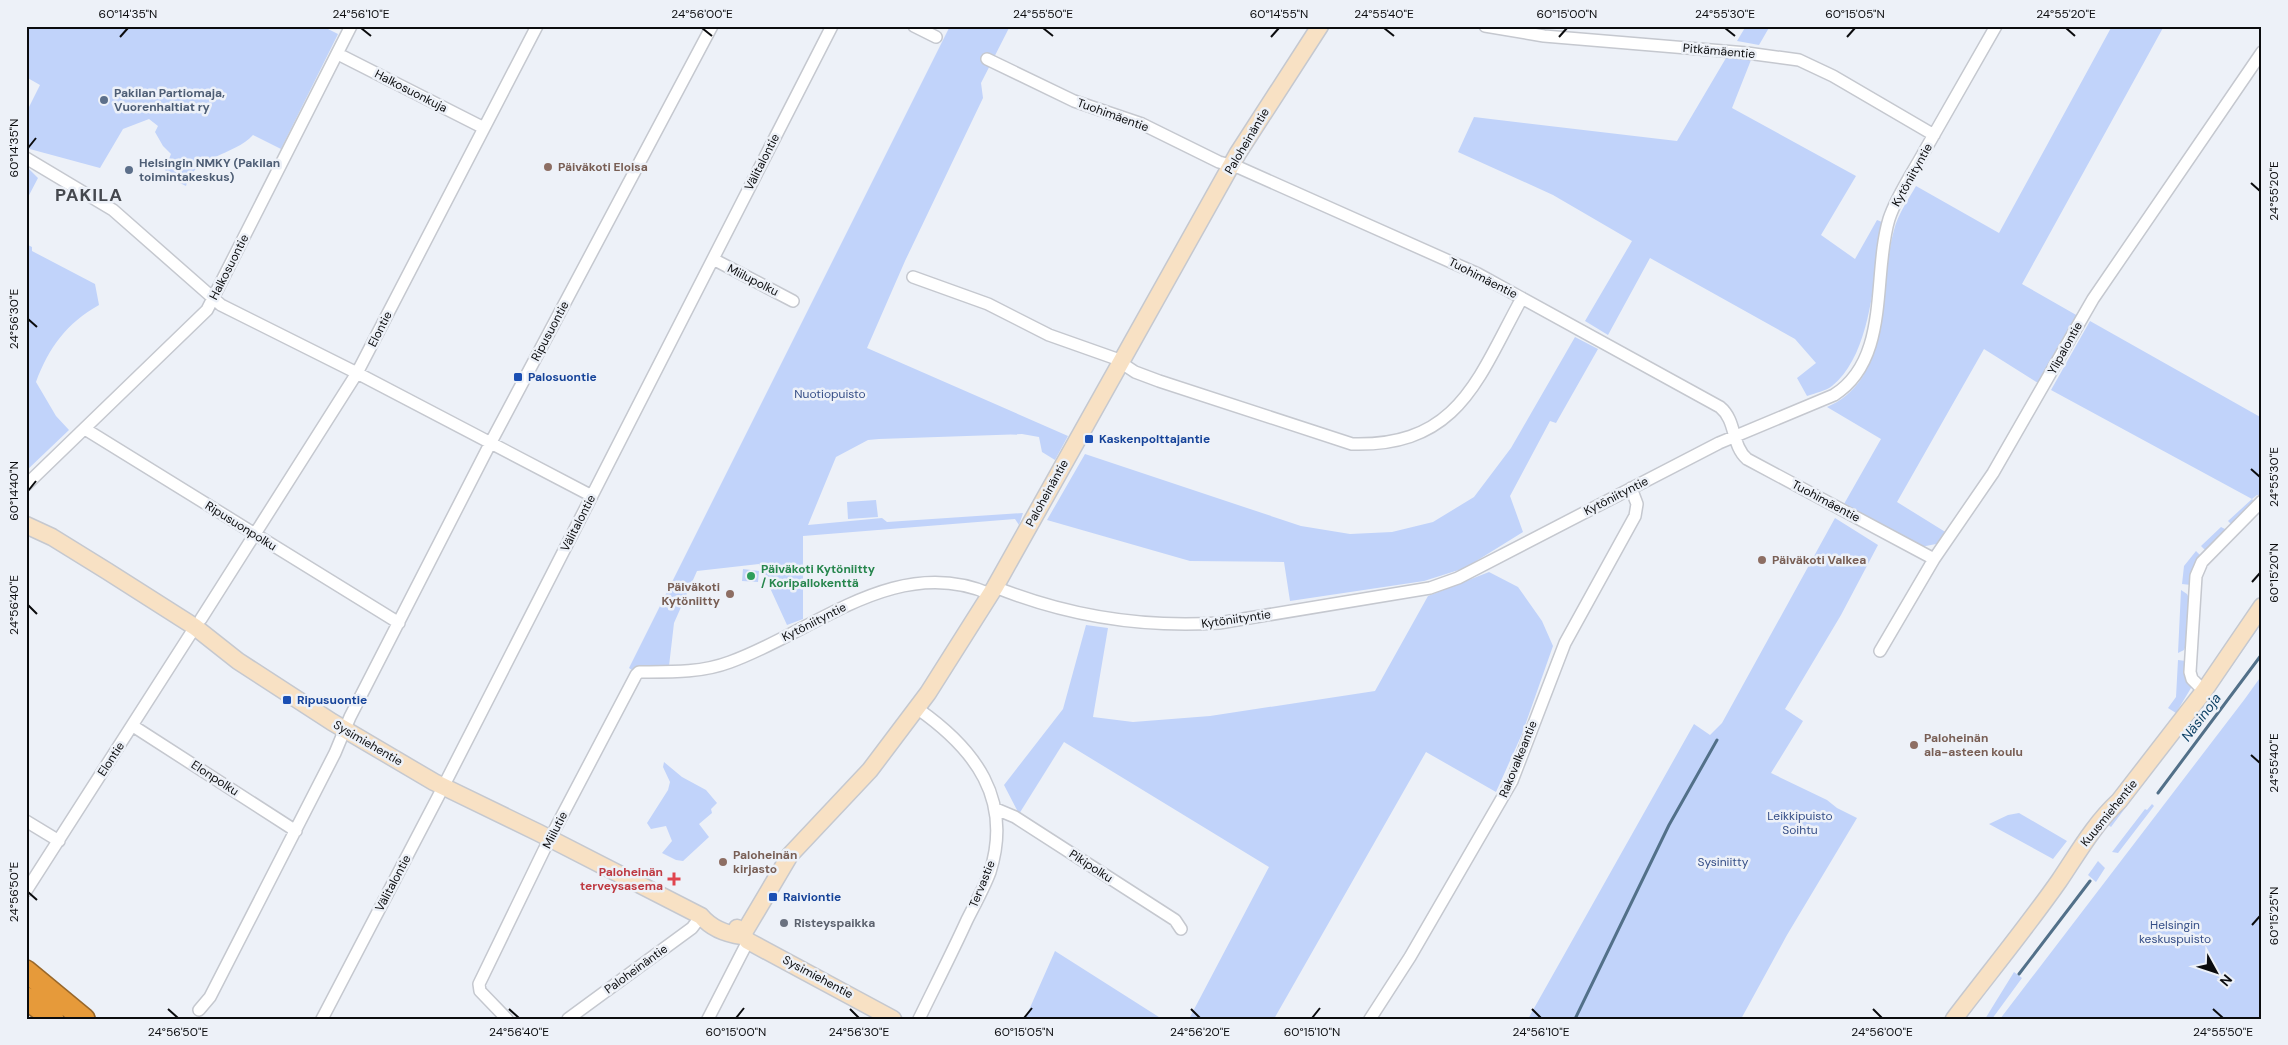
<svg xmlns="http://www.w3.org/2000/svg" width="2288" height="1045" font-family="'DM Sans',sans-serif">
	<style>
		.green { fill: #c1d3fa }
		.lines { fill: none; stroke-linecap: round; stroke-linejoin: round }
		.stream { stroke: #527089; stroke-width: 3 }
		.street-casing { stroke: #c5c8cf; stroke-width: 14 }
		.secondary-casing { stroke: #c5c8cf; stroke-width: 19 }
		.highway-casing { stroke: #99682b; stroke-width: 24 }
		.street { stroke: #fff; stroke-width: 11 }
		.secondary { stroke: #f8e1c4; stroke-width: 16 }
		.highway { stroke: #e69a3a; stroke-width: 21 }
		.ticks { fill: none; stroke: #0b0c0e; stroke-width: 2 }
		.service-dot { fill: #5c6f8a; stroke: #edf1f8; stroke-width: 2 }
		.education-dot { fill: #8d6e63; stroke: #edf1f8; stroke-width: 2 }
		.transit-dot { fill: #1a4fb4; stroke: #edf1f8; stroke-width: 2 }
		.leisure-dot { fill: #2e9e5b; stroke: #edf1f8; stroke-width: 2 }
		.health-dot { fill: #e0444e; stroke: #edf1f8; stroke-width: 2 }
		.worship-dot { fill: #6b7280; stroke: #edf1f8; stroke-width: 2 }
		.labels { text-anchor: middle; stroke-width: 5; stroke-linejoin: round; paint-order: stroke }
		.street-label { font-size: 12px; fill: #0b0c0e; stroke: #edf1f8 }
		.service-label { font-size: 12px; font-weight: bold; fill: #4e5e75; stroke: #edf1f8; text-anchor: start }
		.education-label { font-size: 12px; font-weight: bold; fill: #785e54; stroke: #edf1f8; text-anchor: start }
		.transit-label { font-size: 12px; font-weight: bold; fill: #164399; stroke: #edf1f8; text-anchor: start }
		.park-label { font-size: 12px; fill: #344d86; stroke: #edf1f8 }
		.leisure-label { font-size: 12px; font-weight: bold; fill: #27864d; stroke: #edf1f8; text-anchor: start }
		.health-label { font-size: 12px; font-weight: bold; fill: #be3a42; stroke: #edf1f8; text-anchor: end }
		.worship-label { font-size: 12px; font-weight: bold; fill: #5b616d; stroke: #edf1f8; text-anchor: start }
		.water-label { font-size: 14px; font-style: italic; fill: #0f4367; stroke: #edf1f8 }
		.district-label { font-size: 18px; font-weight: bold; letter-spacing: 1px; fill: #45484e; stroke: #edf1f8 }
		.neatline { fill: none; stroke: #0b0c0e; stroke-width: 2 }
		.ticks-label { font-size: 12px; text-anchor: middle; fill: #0b0c0e }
	</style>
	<rect width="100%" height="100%" fill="#edf1f8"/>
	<path class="green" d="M26,26H322L338,34L281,149L253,135C234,156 193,156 186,186L168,177L165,169L171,154L163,146L155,132L158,126L149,119L123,129L100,168L26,148V113L40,85L26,77Z
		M950,26H1010L981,83L983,98L905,261L867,348L1068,436L1055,460L1042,452L1039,437L1022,434L879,439L868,440L836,457L808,525L882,518L887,522L1023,513L1019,525L1015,519L803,536V619L787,625L759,564L697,571L674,623L669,666L632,670L629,668Z
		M1746,26H1770L1759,45L1737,41Z
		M2112,26H2164L2022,284L2078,316L2038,383L1984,349L1897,502L1947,533L1941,543L1921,547L1844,504L1881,439L1827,407C1894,379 1878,286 1894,230C1898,214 1908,200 1916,186L1999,233Z
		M1726,58L1751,60L1732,108L1856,176L1821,235L1855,259L1877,220L1882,222C1874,271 1873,353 1832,386C1826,391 1815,393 1807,396L1797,378L1816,363L1795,339L1650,258L1608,335L1585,321L1632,241L1553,195L1458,152L1474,117L1677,141Z
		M27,167L38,178L26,201V170Z
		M26,244L32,247V251L95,284L99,305C67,323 49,347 36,382L56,416L69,430L26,471Z
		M2090,321L2262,418V496L2257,495L2252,499L2255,502L2233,526L2228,521L2252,499L2051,390Z
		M1575,337L1598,349L1556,423L1550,421L1510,496L1523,532L1465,568L1424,581L1290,601L1284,562L1190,561L1047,520L1085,454L1301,526L1350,534L1392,532L1433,522L1474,497L1511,448Z
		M876,500L878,517L848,519L847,502Z
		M1835,518L1878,545L1841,615L1785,709L1803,721L1771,773L1827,800L1837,808L1857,818L1787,935L1741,1019H1528L1694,724L1710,735L1722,723Z
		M2221,527L2227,530L2207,552L2201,546Z
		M2196,551L2201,556L2191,585L2182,584L2184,566Z
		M743,569L759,571L758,582L742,581Z
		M1489,572L1518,587L1542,621L1553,646L1522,734L1496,792L1426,752L1274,1019H1189L1269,867L1064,742L1019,814L1004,785L1063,709L1086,625L1108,628L1093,717L1133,722L1210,716L1375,691L1428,596Z
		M2181,590L2187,594L2189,598L2186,646L2184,650L2178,653Z
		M2262,614V623L2232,666L2111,827L2107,824Z
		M2178,660L2186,661L2191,688L2176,713L2168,708L2176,697Z
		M2262,675V1019H2000L2244,700Z
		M664,762L682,777L706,790L717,803L711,809L712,813L699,824L709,837L683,861L676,860L662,853L672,841L666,826L651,829L647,823L668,790L670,782L663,767Z
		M2152,804L2154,806L2118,853L2112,852L2145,809L2147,810Z
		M2019,813L2067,841L2053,859L1989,824L2008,815Z
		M2098,861L2105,868L2096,882L2088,875Z
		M1055,951L1162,1019H1025Z
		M2014,972L2022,978L1992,1019H1985Z"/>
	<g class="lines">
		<path class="stream" d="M2158,793L2262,654
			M2019,974L2090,881
			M1575,1019L1669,825L1717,740"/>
		<g class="street-casing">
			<path id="street" d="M914,26L936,37
				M1485,26L1544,36L1747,53L1799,60L1833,76L1934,135
				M338,54L484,128
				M987,59L1074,101L1142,124L1219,162L1240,168L1478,274L1720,407C1737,421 1731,445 1747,459L1934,559
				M26,158L113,210L221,305L357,373L592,496
				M713,259L793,301
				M913,277L988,304L1049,335L1114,358L1135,372L1159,381L1352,444C1459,447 1478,378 1522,298
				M85,429L399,623
				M26,485L207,310L351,26
				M995,587C1067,616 1141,628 1219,623L1430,588L1458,578L1719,443L1834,395C1891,359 1872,275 1889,219C1897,195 1912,174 1924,152C1948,110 1972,68 1996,26
				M201,619L357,373L537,26
				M1880,651L1934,559L1993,473L2093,299L2262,52
				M2204,691L2192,679L2190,672L2196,576L2202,562L2262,501
				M918,709C975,749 1013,799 990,872C984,888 975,904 967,920C952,953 935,986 919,1019
				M133,726L296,831
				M996,809L1015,817L1175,920L1181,929
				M26,821L59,841
				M26,891L195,627
				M199,1010L210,997L335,753L350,717L491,442L712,26
				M322,1019L439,795L832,26
				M507,1019L480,991L479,984L544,850L636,675L639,672C670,672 701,673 730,662C814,632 896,553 990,594
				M568,1019L692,928L701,916
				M708,1019L748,941
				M1370,1019L1410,957L1512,781L1565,643L1635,516L1637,504L1631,488"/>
		</g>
		<g class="secondary-casing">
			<path id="secondary" d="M26,525L52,537L107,571L195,627L238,661L332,722L434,782L539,833L701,916C711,928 726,934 742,936
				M737,928L748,941L893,1019
				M742,936L790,855L870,770L928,693L995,587L1238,153L1320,26
				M1954,1019C1989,973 2026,928 2059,881C2078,853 2094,824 2119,801L2204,691L2262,606"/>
		</g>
		<g class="highway-casing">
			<path id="highway" d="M26,971L84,1019
				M26,998L53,1019"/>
		</g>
		<use href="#street" class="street"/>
		<use href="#secondary" class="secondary"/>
		<use href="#highway" class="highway"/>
	</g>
	<path class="ticks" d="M361,28L371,36M702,28L712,36M1043,28L1053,36M1384,28L1394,36M1725,28L1735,36M2066,28L2075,36M120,37L128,28M1271,37L1279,28M1559,37L1567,28M1847,37L1855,28M28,148L36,138M2251,183L2260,191M28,319L37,327M2251,469L2260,477M28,491L36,481M2252,582L2260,573M28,605L37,614M2251,755L2260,763M28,892L37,900M2252,925L2260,916M168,1009L178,1018M509,1009L519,1018M850,1009L859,1018M1191,1009L1200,1018M1532,1009L1541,1018M1873,1009L1882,1018M2213,1009L2223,1018M736,1018L744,1008M1024,1018L1032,1008M1312,1018L1320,1008"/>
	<g class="service-dot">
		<circle cx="104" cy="100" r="5"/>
		<circle cx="129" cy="170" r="5"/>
	</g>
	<g class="education-dot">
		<circle cx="548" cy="167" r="5"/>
		<circle cx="1762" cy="560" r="5"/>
		<circle cx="730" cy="594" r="5"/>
		<circle cx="1914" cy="745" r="5"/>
		<circle cx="723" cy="862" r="5"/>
	</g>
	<g class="transit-dot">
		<rect x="513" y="372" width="10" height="10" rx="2.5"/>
		<rect x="1084" y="434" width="10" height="10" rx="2.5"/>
		<rect x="282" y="695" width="10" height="10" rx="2.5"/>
		<rect x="768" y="892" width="10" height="10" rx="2.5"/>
	</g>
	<circle class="leisure-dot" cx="751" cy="576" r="5"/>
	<path class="health-dot" d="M671.5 871.5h5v5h5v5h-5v5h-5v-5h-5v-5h5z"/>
	<circle class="worship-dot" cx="784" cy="923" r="5"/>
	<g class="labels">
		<g class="street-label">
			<text transform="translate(1719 51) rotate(5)" y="4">Pitkämäentie</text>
			<text transform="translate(411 91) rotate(27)" y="4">Halkosuonkuja</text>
			<text transform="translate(1113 115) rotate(20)" y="4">Tuohimäentie</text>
			<text transform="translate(1247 141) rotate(-59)" y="4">Paloheinäntie</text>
			<text transform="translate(762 162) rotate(-63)" y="4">Välitalontie</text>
			<text transform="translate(1912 175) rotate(-61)" y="4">Kytöniityntie</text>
			<text transform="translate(229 267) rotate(-63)" y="4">Halkosuontie</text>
			<text transform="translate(1483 278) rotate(27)" y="4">Tuohimäentie</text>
			<text transform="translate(753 280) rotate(27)" y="4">Miilupolku</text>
			<text transform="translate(380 329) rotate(-63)" y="4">Elontie</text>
			<text transform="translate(550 331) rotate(-62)" y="4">Ripusuontie</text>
			<text transform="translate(2065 348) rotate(-61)" y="4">Ylipalontie</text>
			<text transform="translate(1047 493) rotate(-61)" y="4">Paloheinäntie</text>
			<text transform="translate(1616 496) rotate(-27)" y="4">Kytöniityntie</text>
			<text transform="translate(1826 501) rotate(28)" y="4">Tuohimäentie</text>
			<text transform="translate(578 523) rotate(-63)" y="4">Välitalontie</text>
			<text transform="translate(241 526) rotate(32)" y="4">Ripusuonpolku</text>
			<text transform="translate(1236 619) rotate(-8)" y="4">Kytöniityntie</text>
			<text transform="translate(814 622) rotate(-27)" y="4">Kytöniityntie</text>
			<text transform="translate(368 743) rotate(30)" y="4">Sysimiehentie</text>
			<text transform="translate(111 759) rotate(-57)" y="4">Elontie</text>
			<text transform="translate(1518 759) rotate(-68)" y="4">Rakovalkeantie</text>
			<text transform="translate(215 778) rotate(33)" y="4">Elonpolku</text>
			<text transform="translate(2109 813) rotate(-51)" y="4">Kuusmiehentie</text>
			<text transform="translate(555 830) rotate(-63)" y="4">Miilutie</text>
			<text transform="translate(1091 866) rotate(33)" y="4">Pikipolku</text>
			<text transform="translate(393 883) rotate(-62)" y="4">Välitalontie</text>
			<text transform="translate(982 884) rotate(-68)" y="4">Tervastie</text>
			<text transform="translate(636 969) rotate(-36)" y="4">Paloheinäntie</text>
			<text transform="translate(818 977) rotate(28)" y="4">Sysimiehentie</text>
		</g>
		<g class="service-label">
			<text x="114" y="97">Pakilan Partiomaja,<tspan x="114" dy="14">Vuorenhaltiat ry</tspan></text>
			<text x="139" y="167">Helsingin NMKY (Pakilan<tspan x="139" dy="14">toimintakeskus)</tspan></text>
		</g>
		<g class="education-label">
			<text x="558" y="171">Päiväkoti Eloisa</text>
			<text x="1772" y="564">Päiväkoti Valkea</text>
			<text x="720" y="591" text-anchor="end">Päiväkoti<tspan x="720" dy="14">Kytöniitty</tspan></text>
			<text x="1924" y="742">Paloheinän<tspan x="1924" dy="14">ala-asteen koulu</tspan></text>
			<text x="733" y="859">Paloheinän<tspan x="733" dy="14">kirjasto</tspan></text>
		</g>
		<g class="transit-label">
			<text x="528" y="381">Palosuontie</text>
			<text x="1099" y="443">Kaskenpolttajantie</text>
			<text x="297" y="704">Ripusuontie</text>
			<text x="783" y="901">Raiviontie</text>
		</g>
		<g class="park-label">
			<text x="830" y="398">Nuotiopuisto</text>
			<text x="1800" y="820">Leikkipuisto<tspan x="1800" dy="14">Soihtu</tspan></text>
			<text x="1723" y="866">Sysiniitty</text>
			<text x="2175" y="929">Helsingin<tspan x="2175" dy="14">keskuspuisto</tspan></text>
		</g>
		<g class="leisure-label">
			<text x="761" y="573">Päiväkoti Kytöniitty<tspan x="761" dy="14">/ Koripallokenttä</tspan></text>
		</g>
		<g class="health-label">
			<text x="663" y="876">Paloheinän<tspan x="663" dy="14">terveysasema</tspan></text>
		</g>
		<g class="worship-label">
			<text x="794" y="927">Risteyspaikka</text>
		</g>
		<g class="water-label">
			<text transform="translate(2201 717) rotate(-53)" y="5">Näsinoja</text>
		</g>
		<g class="district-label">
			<text x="89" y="201">PAKILA</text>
		</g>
	</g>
	<rect width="2288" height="1045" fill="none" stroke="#edf1f8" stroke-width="55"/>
	<g transform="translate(2216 972) rotate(130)" stroke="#edf1f8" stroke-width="4" paint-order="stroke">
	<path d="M0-4L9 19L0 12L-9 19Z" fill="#0b0c0e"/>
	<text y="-8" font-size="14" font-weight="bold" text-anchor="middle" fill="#0b0c0e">N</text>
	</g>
	<rect x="28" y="28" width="2232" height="990" class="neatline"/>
	<g class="ticks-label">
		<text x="128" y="18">60°14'35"N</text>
		<text x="361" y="18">24°56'10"E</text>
		<text x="702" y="18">24°56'00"E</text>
		<text x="1043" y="18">24°55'50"E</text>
		<text x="1279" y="18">60°14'55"N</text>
		<text x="1384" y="18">24°55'40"E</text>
		<text x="1567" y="18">60°15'00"N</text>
		<text x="1725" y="18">24°55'30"E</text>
		<text x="1855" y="18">60°15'05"N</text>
		<text x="2066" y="18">24°55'20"E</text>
		<text transform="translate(14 148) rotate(-90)" y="4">60°14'35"N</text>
		<text transform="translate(2274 191) rotate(-90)" y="4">24°55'20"E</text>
		<text transform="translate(14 319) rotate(-90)" y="4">24°56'30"E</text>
		<text transform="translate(2274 477) rotate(-90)" y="4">24°55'30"E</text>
		<text transform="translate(14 491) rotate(-90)" y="4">60°14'40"N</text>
		<text transform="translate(2274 573) rotate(-90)" y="4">60°15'20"N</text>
		<text transform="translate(14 605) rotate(-90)" y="4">24°56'40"E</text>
		<text transform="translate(2274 763) rotate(-90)" y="4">24°55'40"E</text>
		<text transform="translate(14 892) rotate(-90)" y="4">24°56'50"E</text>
		<text transform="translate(2274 916) rotate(-90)" y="4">60°15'25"N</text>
		<text x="178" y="1036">24°56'50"E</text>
		<text x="519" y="1036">24°56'40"E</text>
		<text x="736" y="1036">60°15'00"N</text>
		<text x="859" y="1036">24°56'30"E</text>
		<text x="1024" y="1036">60°15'05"N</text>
		<text x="1200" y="1036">24°56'20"E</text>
		<text x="1312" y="1036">60°15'10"N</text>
		<text x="1541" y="1036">24°56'10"E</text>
		<text x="1882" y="1036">24°56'00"E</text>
		<text x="2223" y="1036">24°55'50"E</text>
	</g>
</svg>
